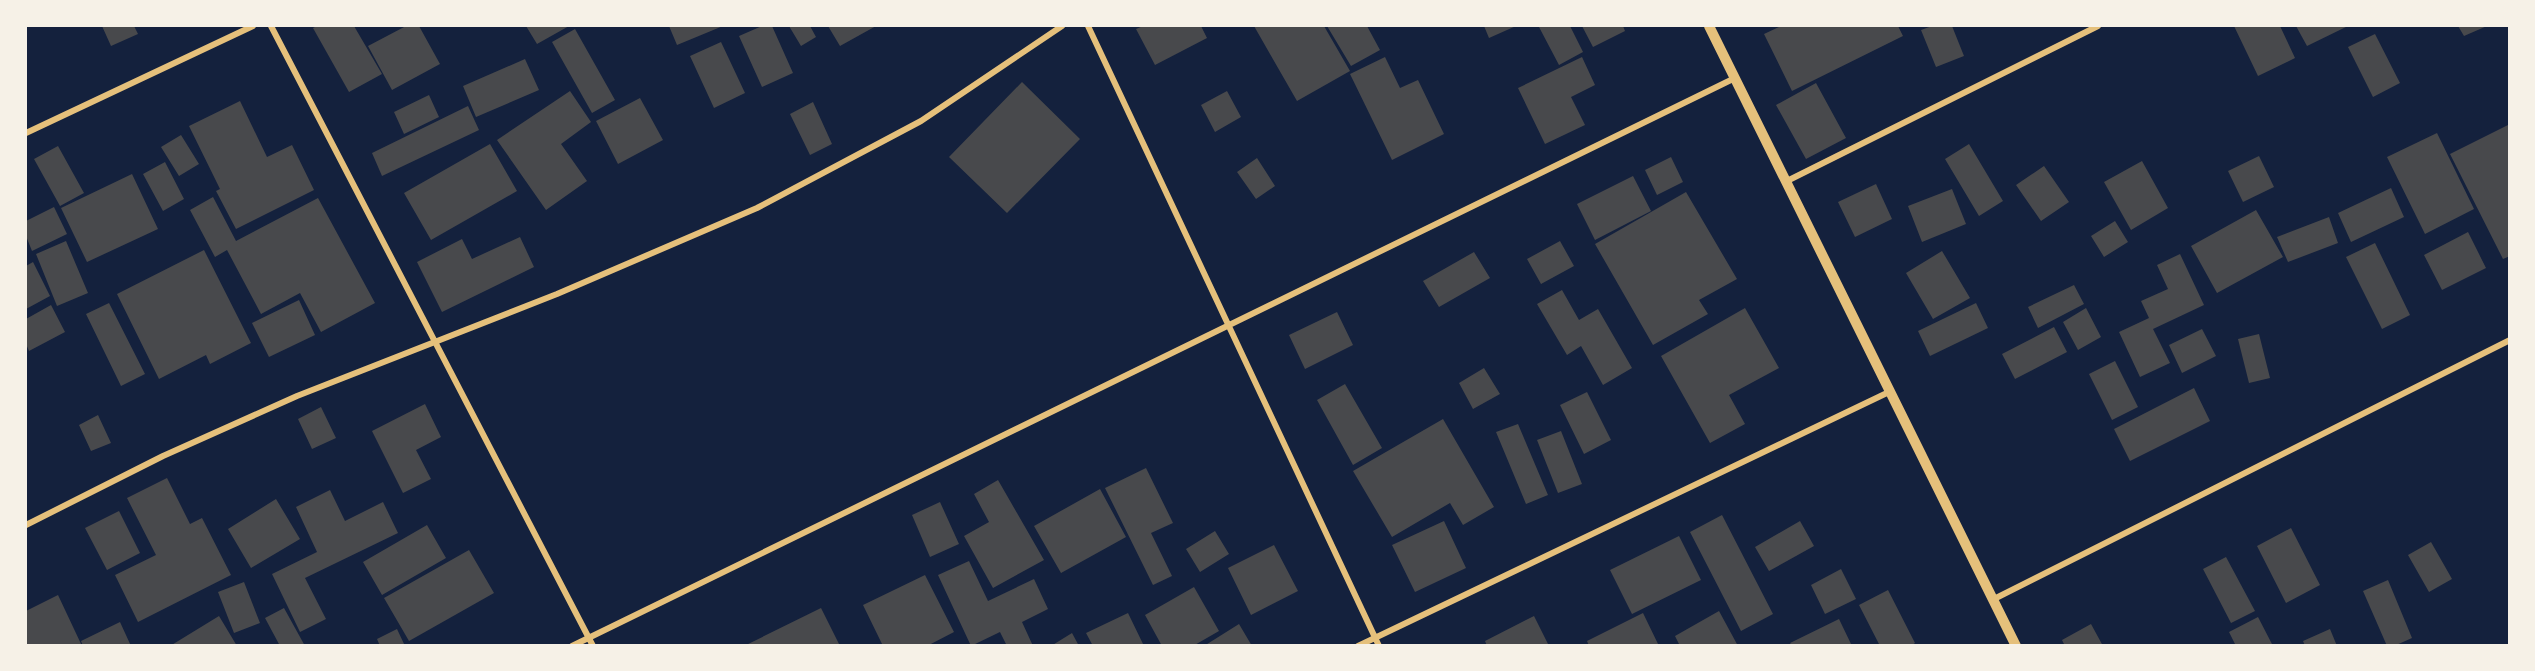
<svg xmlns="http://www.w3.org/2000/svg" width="2535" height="671" font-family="Georgia,serif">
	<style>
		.building { fill: #48494c }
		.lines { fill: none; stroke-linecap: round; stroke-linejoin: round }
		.minor { stroke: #e5c07b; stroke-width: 6 }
		.tertiary { stroke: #e5c07b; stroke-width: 10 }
	</style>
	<rect width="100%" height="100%" fill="#14213d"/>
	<path class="building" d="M102,26H134L138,34L111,46Z
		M317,26H354L382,74L349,92L313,28Z
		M406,26H419L440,64L392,90L368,46Z
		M526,26H569L537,44Z
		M669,26H723L677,45Z
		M762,26H772L793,73L762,87L739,36Z
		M789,26H810L816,37L801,46Z
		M828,26H876L840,46Z
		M1143,26H1201L1207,38L1155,65L1136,29Z
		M1254,26H1324L1350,71L1297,101Z
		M1327,26H1367L1380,50L1351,66Z
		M1484,26H1516L1489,38Z
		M1542,26H1570L1583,52L1559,65L1539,27Z
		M1582,26H1623L1625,31L1593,47Z
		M1781,26H1898L1903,36L1792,91L1764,34Z
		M1932,26H1952L1964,56L1936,67L1921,30Z
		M2234,26H2280L2295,58L2258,76Z
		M2296,26H2348L2307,46Z
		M2458,26H2487L2464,36Z
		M575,29L615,100L592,113L552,42Z
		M2375,34L2400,83L2373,97L2348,47Z
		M721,42L745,93L714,108L690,56Z
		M1385,57L1400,88L1418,80L1444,134L1392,160L1350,74Z
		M1582,57L1595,85L1571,97L1585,125L1545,144L1518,88Z
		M525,59L539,90L476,117L463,86Z
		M1022,82L1080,139L1007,213L949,157Z
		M1816,83L1846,138L1806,159L1776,105Z
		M570,91L591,122L561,144L587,181L546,210L497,140Z
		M1227,91L1241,117L1215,132L1201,105Z
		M429,95L439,117L404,134L394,112Z
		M640,98L663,140L618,164L596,121Z
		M240,101L267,157L292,145L314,190L236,229L216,191L220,189L189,126Z
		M813,102L832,144L810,155L790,114Z
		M468,106L479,130L382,176L372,153Z
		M2510,124V256L2503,259L2450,154Z
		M2437,133L2474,209L2425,234L2387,157Z
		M181,135L199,164L179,176L161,147Z
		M490,144L517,191L431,240L404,193Z
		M1969,144L2003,201L1979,216L1945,159Z
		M58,146L84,193L60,206L34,159Z
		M2259,156L2274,187L2243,202L2228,171Z
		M1671,157L1683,182L1657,195L1645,170Z
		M1257,158L1275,186L1256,199L1237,172Z
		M2142,161L2168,208L2131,230L2104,182Z
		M165,162L184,199L163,211L143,174Z
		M2044,166L2069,202L2041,221L2016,185Z
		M132,174L158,229L87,262L61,208Z
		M1633,176L1651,211L1595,240L1577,204Z
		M1876,184L1892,219L1855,237L1838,202Z
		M2391,188L2404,217L2351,242L2338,213Z
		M1952,189L1966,224L1922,242L1908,206Z
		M1686,192L1737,279L1699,300L1708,314L1653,345L1595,244Z
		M213,197L236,241L318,198L375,303L321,332L300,293L261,314L227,250L215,257L190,210Z
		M54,207L67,234L32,251L26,236V221Z
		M2256,210L2283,257L2217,293L2191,246Z
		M2329,217L2338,243L2288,262L2277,237Z
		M2115,221L2128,242L2104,257L2091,236Z
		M2468,232L2486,268L2442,290L2424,255Z
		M520,237L534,267L442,312L417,262L462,239L472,259Z
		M66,241L88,293L57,306L36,254Z
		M1560,241L1574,266L1541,284L1527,259Z
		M2375,243L2410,315L2382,329L2346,257Z
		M204,250L251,343L210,364L206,355L159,379L117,294Z
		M1942,251L1970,298L1933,319L1906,273Z
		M1474,252L1490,278L1439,307L1423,281Z
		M2180,254L2204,305L2153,329L2170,363L2140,377L2119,332L2149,318L2141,301L2168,289L2157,265Z
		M33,262L50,296L26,309V266Z
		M2074,285L2084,304L2038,328L2028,307Z
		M1562,290L1579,320L1598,309L1632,368L1603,385L1581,346L1567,355L1537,304Z
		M299,300L315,335L269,357L252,323Z
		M109,303L145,374L121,386L86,314Z
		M1976,303L1988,328L1930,356L1918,331Z
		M51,305L65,332L29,351L26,344V319Z
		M1745,308L1779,368L1729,395L1745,424L1710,443L1661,356Z
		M2086,308L2101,337L2078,350L2063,322Z
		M1337,312L1353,345L1305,369L1289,335Z
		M2054,327L2067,352L2015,379L2002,354Z
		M2202,329L2216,356L2182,373L2169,345Z
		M2259,334L2270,378L2249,383L2238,339Z
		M2115,361L2138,407L2112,420L2089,374Z
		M1484,368L1500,394L1473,409L1459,383Z
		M1345,384L1382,448L1353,465L1317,400Z
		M2194,388L2210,421L2130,461L2114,429Z
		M1587,392L1611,440L1584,454L1560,405Z
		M425,404L441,437L416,450L431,479L403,493L372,431Z
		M321,407L336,438L312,449L298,419Z
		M98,415L111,443L91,451L79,425Z
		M1443,419L1494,507L1463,525L1450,503L1392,537L1353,471Z
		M1518,424L1548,495L1526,504L1496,432Z
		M1561,431L1582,484L1558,493L1537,440Z
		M1146,468L1173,523L1151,533L1172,576L1153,585L1105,488Z
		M167,478L190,524L202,518L231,575L138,622L115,575L156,555L127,498Z
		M998,480L1044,560L993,588L964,536L989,522L974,494Z
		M1100,489L1126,537L1061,573L1034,526Z
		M330,490L345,521L383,502L398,533L305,578L326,619L300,632L272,574L317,552L296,507Z
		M276,499L300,539L251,568L228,529Z
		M940,502L959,544L930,557L912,515Z
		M119,511L140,553L107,570L85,528Z
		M1722,515L1773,614L1741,631L1690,532Z
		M1444,521L1466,568L1415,592L1392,545Z
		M1800,521L1814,546L1769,571L1755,547Z
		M427,525L446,558L382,595L363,562Z
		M2291,528L2320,585L2286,603L2257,546Z
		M1215,531L1229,554L1200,572L1186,549Z
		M1679,536L1701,580L1632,614L1610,570Z
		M2431,542L2452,579L2429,592L2408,555Z
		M1274,545L1298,591L1251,615L1228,568Z
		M469,550L494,593L409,641L384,598Z
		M2226,557L2255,611L2231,623L2203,569Z
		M969,561L988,601L1034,579L1048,609L1022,622L1033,646H1007L1000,632L971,646L938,575Z
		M1841,569L1856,599L1825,614L1811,585Z
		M925,575L954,632L927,646H883L863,605Z
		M2388,580L2412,638L2394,646H2387L2363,591Z
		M244,582L260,623L234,633L218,592Z
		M1194,587L1219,631L1193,646H1162L1145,615Z
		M1888,590L1915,643L1911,646H1880L1859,605Z
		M58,595L82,646H26V611Z
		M284,608L305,646H280L265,618Z
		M821,608L840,646H744Z
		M1719,611L1738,646H1680L1675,636Z
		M1128,613L1144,646H1093L1086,633Z
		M1643,613L1659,646H1589L1587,641Z
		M219,616L237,646H170Z
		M1534,616L1549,646H1487L1485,641Z
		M2258,617L2273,646H2236L2229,632Z
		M1839,619L1852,646H1792L1790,643Z
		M120,622L131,646H83L81,641Z
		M1239,624L1252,646H1204Z
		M2091,624L2103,646H2065L2062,640Z
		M397,629L405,646H380L377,639Z
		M2330,629L2337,646H2305L2303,641Z
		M1072,633L1079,646H1051Z"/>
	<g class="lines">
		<path class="minor" d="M271,26L593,646
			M1088,26L1379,646
			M26,133L253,26
			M1787,181L2098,26
			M26,525L163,456L297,396L557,294L757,208L921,121L1062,26
			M1994,599L2510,340
			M572,646L1735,78
			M1358,646L1889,392"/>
		<path class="tertiary" d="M1709,26L2016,646"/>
	</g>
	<rect width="2535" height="671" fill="none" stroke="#f6f1e7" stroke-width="54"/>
</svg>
